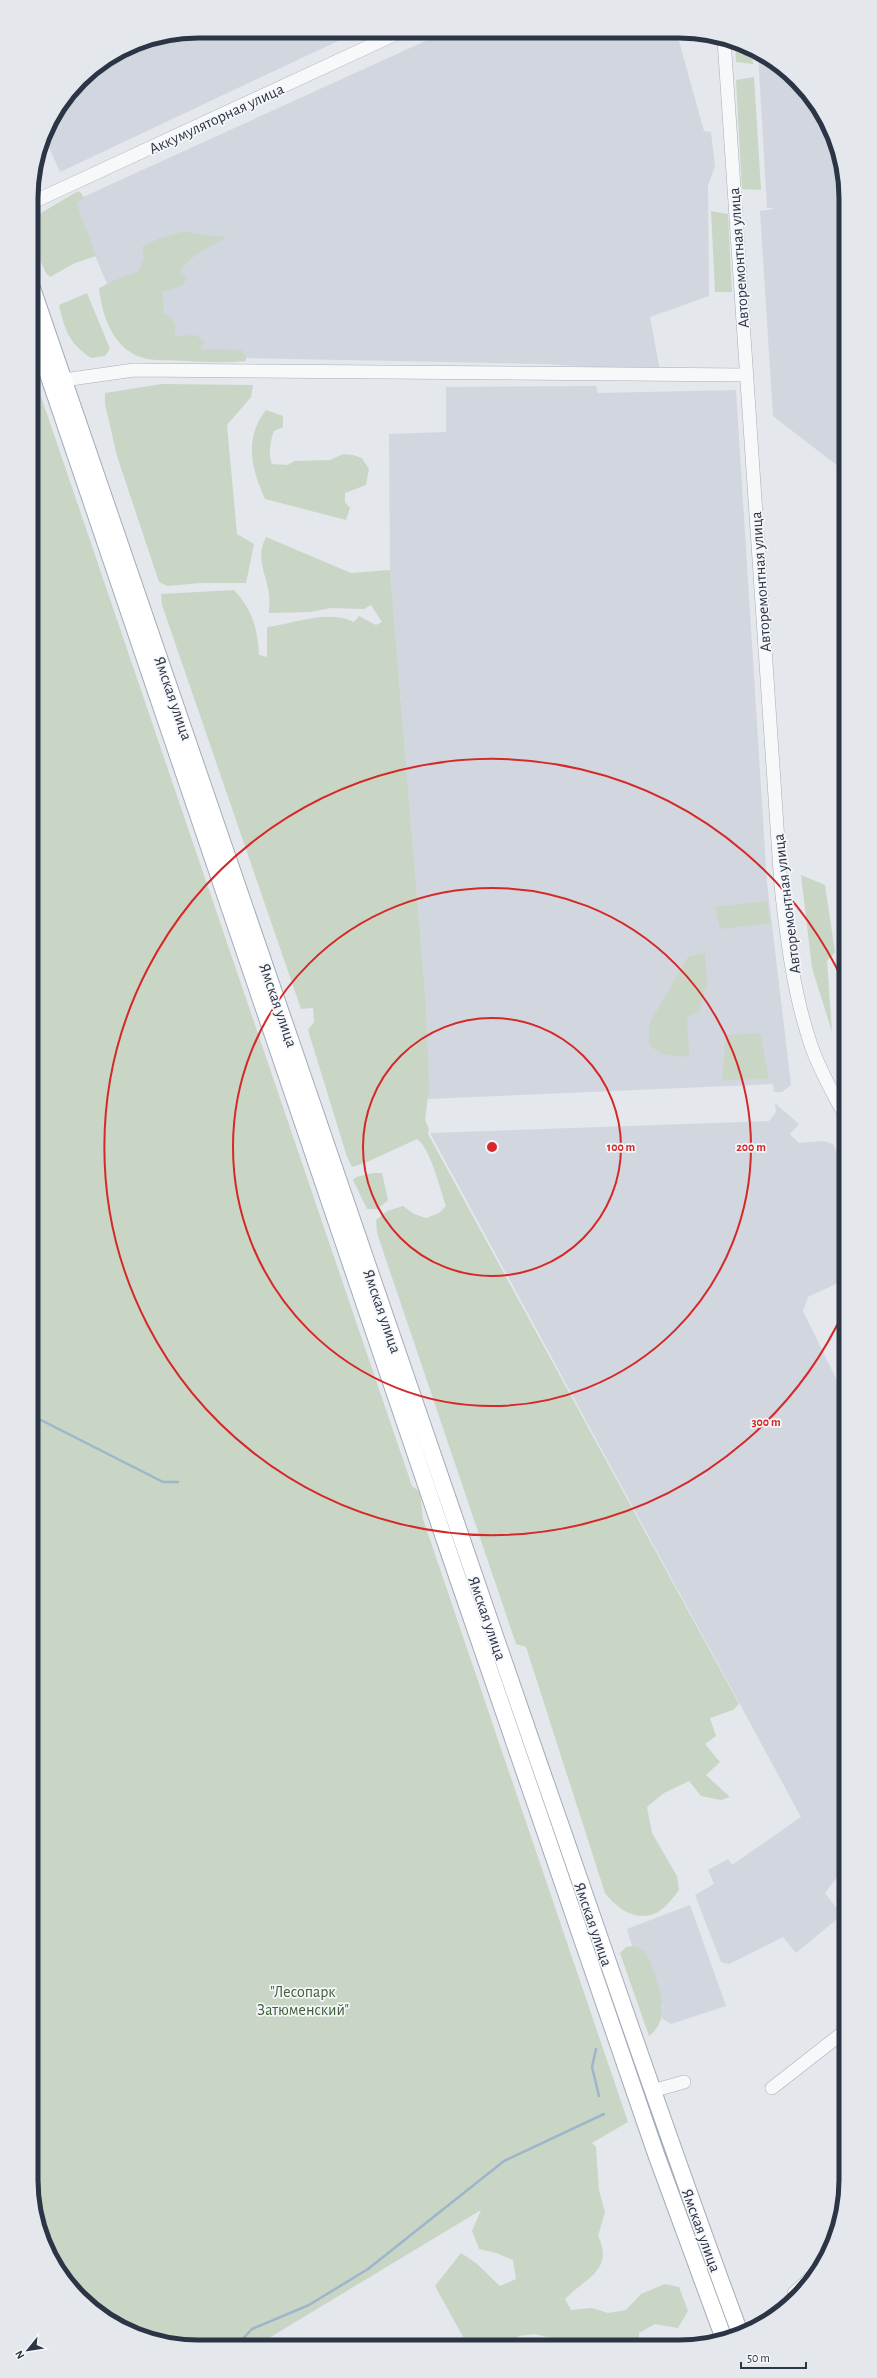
<svg xmlns="http://www.w3.org/2000/svg" width="877" height="2378" font-family="'Alegreya Sans',sans-serif">
	<style>
		.built { fill: #d2d6de }
		.green { fill: #c9d6c5 }
		.lines { fill: none; stroke-linecap: round; stroke-linejoin: round }
		.stream { stroke: #9eb5cc; stroke-width: 2.5 }
		.minor-casing { stroke: #a9aeb7; stroke-width: 14 }
		.major-casing { stroke: #a3acb8; stroke-width: 18 }
		.minor { stroke: #f7f8fa; stroke-width: 13 }
		.major { stroke: #fff; stroke-width: 16 }
		.ring { fill: none; stroke: #d62828; stroke-width: 2 }
		.labels { text-anchor: middle; stroke-width: 3.5; stroke-linejoin: round; paint-order: stroke }
		.street-label { font-size: 16px; fill: #2b3545; stroke: #f4f6f9 }
		.park-label { font-size: 16px; fill: #406137; stroke: #f4f6f9 }
		.rim { fill: none; stroke: #2b3545; stroke-width: 5 }
		.centre { fill: #d62828; stroke: #f4f6f9; stroke-width: 2 }
		.ring-label { font-size: 12px; text-anchor: middle; font-weight: bold; fill: #d62828; stroke: #f4f6f9; stroke-width: 3.5; stroke-linejoin: round; paint-order: stroke }
	</style>
	<rect width="100%" height="100%" fill="#e4e7ec"/>
	<path class="built" d="M198,31L357,32L60,172L45,138L48,124L88,73L134,44Z
		M443,33L677,34L704,131L711,132L715,167L708,185L709,296L650,317L660,371L545,364L138,356L72,202Z
		M758,52L797,80L824,115L843,165V470L773,416L760,211L773,209V208H767Z
		M596,386L598,393L736,390L767,883L791,1085L782,1092H774L773,1084L428,1099L426,1005L390,570L389,434L446,432V387Z
		M775,1103L799,1124L790,1134L799,1143L823,1141L833,1144L844,1166V1280L808,1297L803,1311L845,1397V1871L837,1877L825,1893L842,1915L796,1953L783,1937L729,1964L721,1962L695,1895L714,1884L708,1870L728,1859L732,1865L801,1817L430,1133L769,1121L776,1112Z
		M690,1905L726,2006L671,2024L661,2018L663,2007L643,1950L632,1946L627,1929Z"/>
	<path class="green" d="M735,43L752,50L753,64L736,62Z
		M754,77L761,190L742,189L736,80Z
		M78,191L81,193L84,198L77,203L80,214L96,256L75,263L50,277L46,273L31,240V219Z
		M711,211L728,214L732,292H715Z
		M186,231C199,237 213,234 227,238C213,244 187,258 180,271L187,278L183,285L162,292L164,313C175,319 176,324 175,336L196,335L205,343L198,349L241,350L246,356V361C225,363 205,362 184,361C172,360 159,361 147,359C114,352 102,317 99,288C112,282 124,275 138,272L144,258L142,247L160,238Z
		M87,293L110,349L105,356L91,358C69,343 65,331 59,305Z
		M32,370L412,1486L420,1492L423,1519L628,2122L592,2143L596,2147L599,2190L605,2212L598,2236C615,2270 584,2279 565,2299L571,2310L592,2308L608,2313L626,2310L641,2294L665,2284L679,2287L688,2311L678,2328L655,2324L639,2333V2344H560L552,2338L534,2334L519,2336L509,2344H467L435,2286L461,2253L476,2263L500,2286L516,2279L513,2260L496,2253L479,2249L472,2231L481,2210L259,2344H166L124,2330L80,2298L53,2263L34,2213Z
		M162,384L253,385L251,397L227,425L237,534L254,544L246,583H201L167,586L159,582L117,456L105,404V393Z
		M266,410L283,416V427L274,431C270,442 268,453 272,464L288,465L294,461L330,460L343,454L353,455L362,458L369,469L366,485L345,493V502L350,508L346,520L265,499C251,468 244,438 266,410Z
		M266,537L351,573L390,570L426,1005L429,1089L425,1120L429,1129L428,1134L739,1704L733,1710L710,1718L716,1736L705,1744L720,1762L706,1775L730,1797L721,1800L701,1796L689,1781L664,1793L647,1807L652,1833L677,1876L679,1890C673,1898 663,1911 654,1914C633,1921 617,1908 605,1893L526,1647L516,1644L377,1233L376,1220L387,1211L403,1206L414,1214L426,1218L439,1213L446,1206C440,1189 430,1147 417,1139L367,1162L352,1167L347,1157L308,1030L314,1022L313,1008L301,1009L162,605L161,594L234,590C252,609 258,629 259,655L267,657V627C294,624 328,609 354,622L359,616L376,625L382,622L371,605L364,609L331,608L310,612L269,613C269,607 270,600 269,594C266,572 255,559 266,537Z
		M801,875L825,885L835,952L827,961L832,1032L812,968Z
		M767,901L770,923L720,929L715,907Z
		M705,953L707,983L699,1012L687,1017L689,1057L661,1054L649,1045V1024L688,957Z
		M760,1033L769,1079L722,1080L726,1035Z
		M373,1173H382L388,1200L378,1209H367L353,1180L356,1177Z
		M632,1946C636,1947 641,1948 644,1951C650,1958 652,1967 655,1976C662,1996 669,2021 649,2036L620,1953L626,1947Z"/>
	<g class="lines">
		<path class="stream" d="M33,1416L163,1482H178
			M596,2049L592,2067L599,2096
			M238,2344L252,2329L309,2305L368,2269L504,2161L604,2114"/>
		<g class="minor-casing">
			<path id="minor" d="M724,39L781,886C787,940 794,997 812,1048C820,1071 833,1093 844,1114
				M31,203L400,32
				M64,380L134,370L745,375
				M772,2088L845,2031
				M652,2091L684,2082
				M794,2293L812,2277"/>
		</g>
		<g class="major-casing">
			<path id="major" d="M32,288C205,781 370,1276 541,1769C607,1957 670,2146 740,2333
				M32,327L457,1576L656,2154L724,2339"/>
		</g>
		<use href="#minor" class="minor"/>
		<use href="#major" class="major"/>
	</g>
	<g class="ring">
		<circle cx="492" cy="1147" r="129"/>
		<circle cx="492" cy="1147" r="259"/>
		<path d="M844 1311A388 388 0 1 1 844 983"/>
	</g>
	<g class="labels">
		<g class="street-label">
			<text transform="translate(216 118) rotate(-25)" y="6">Аккумуляторная улица</text>
			<text transform="translate(738 258) rotate(-94)" y="6">Авторемонтная улица</text>
			<text transform="translate(760 582) rotate(-94)" y="6">Авторемонтная улица</text>
			<text transform="translate(174 698) rotate(71)" y="6">Ямская улица</text>
			<text transform="translate(786 904) rotate(-97)" y="6">Авторемонтная улица</text>
			<text transform="translate(279 1005) rotate(71)" y="6">Ямская улица</text>
			<text transform="translate(383 1311) rotate(71)" y="6">Ямская улица</text>
			<text transform="translate(488 1618) rotate(71)" y="6">Ямская улица</text>
			<text transform="translate(594 1924) rotate(71)" y="6">Ямская улица</text>
			<text transform="translate(702 2230) rotate(70)" y="6">Ямская улица</text>
		</g>
		<g class="park-label">
			<text x="303" y="1997">"Лесопарк<tspan x="303" dy="18">Затюменский"</tspan></text>
		</g>
	</g>
	<path d="M0 0H877V2378H0ZM198 38H679A160 160 0 0 1 839 198V2180A160 160 0 0 1 679 2340H198A160 160 0 0 1 38 2180V198A160 160 0 0 1 198 38Z" fill="#e4e7eb" fill-rule="evenodd"/>
	<path class="rim" d="M198 38H679A160 160 0 0 1 839 198V2180A160 160 0 0 1 679 2340H198A160 160 0 0 1 38 2180V198A160 160 0 0 1 198 38Z"/>
	<circle cx="492" cy="1147" r="6" class="centre"/>
	<g class="ring-label">
		<text x="621" y="1151">100 m</text>
		<text x="751" y="1151">200 m</text>
		<text x="766" y="1426">300 m</text>
	</g>
	<g transform="translate(28 2350) rotate(240)" stroke="#f4f6f9" stroke-width="3" paint-order="stroke">
	<path d="M0-3L7 15L0 10L-7 15Z" fill="#2b3545"/>
	<text y="-6" font-size="11" font-weight="bold" text-anchor="middle" fill="#2b3545">N</text>
	</g>
	<path d="M741 2362v6h65v-6" fill="none" stroke="#2b3545" stroke-width="2"/>
	<text x="747" y="2362" font-size="12" fill="#2b3545" stroke="#f4f6f9" stroke-width="3" paint-order="stroke">50 m</text>
</svg>
